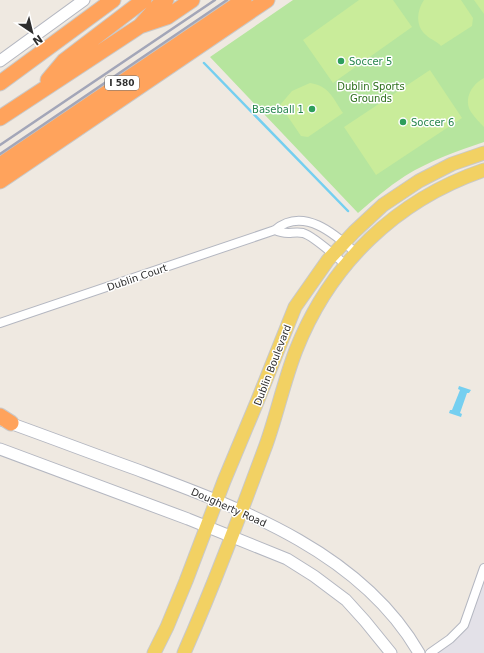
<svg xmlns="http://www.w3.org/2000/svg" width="484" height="653" font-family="'DejaVu Sans',sans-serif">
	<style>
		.industrial { fill: #e3e1e8 }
		.green { fill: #b6e59e }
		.pitch { fill: #c9ec9a }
		.water { fill: #75cff0 }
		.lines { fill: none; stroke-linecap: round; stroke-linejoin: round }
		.stream { stroke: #75cff0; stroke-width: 2.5 }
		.street-casing { stroke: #b4b7c1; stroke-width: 10 }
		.secondary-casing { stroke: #b4b7c1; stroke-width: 13 }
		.primary-casing { stroke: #c9c9c9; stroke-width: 15 }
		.highway-casing { stroke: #c9c9c9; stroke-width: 17 }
		.street { stroke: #fff; stroke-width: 8 }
		.secondary { stroke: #fff; stroke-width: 11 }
		.primary { stroke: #f2d163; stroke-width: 13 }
		.highway { stroke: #ffa35c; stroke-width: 15 }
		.rail { stroke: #a3a6b8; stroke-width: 2.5 }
		.leisure-dot { fill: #2e9e5b; stroke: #fff; stroke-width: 1.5 }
		.labels { text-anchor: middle; stroke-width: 3; stroke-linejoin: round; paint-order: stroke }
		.shield { fill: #fff; stroke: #6d6d6d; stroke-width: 1 }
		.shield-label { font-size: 9px; font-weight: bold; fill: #2e2e2e }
		.leisure-label { font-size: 10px; fill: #27864d; stroke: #fff; text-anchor: start }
		.park-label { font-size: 10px; fill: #2c6e1b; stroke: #fff }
		.street-label { font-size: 10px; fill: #2e2e2e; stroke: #fff }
	</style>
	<rect width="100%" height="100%" fill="#efe9e1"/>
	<path class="industrial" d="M484,568V653H430L464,625Z"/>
	<path class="green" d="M293,0H484V142C457,151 429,161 405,176C388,187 373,200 358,213L210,57Z"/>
	<path class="pitch" d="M359,0H393L412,27L333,83L303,40Z
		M424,0H461L473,18L472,26L441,46C437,41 431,40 426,35C415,26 417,10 424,0Z
		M474,0H484V14Z
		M430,70L462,118L376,175L344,127Z
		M484,78V127C480,123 475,118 471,112C463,99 472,84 484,78Z
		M310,83C329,86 333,98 343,113L308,137L301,136L280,105L292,91Z"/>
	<path class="water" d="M459,386L471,390L469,393H467L460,413L462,414L461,417L449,413L450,410H452L460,390L458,389Z"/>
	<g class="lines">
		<path class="stream" d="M204,63L348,211"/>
		<g class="street-casing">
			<path id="street" d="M275,230C287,236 292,231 303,233C314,236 336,257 346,265
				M0,323L275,230C303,206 335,234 356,253
				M430,653L450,639L464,625L484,568"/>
		</g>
		<g class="secondary-casing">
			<path id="secondary" d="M0,61L84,0
				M4,421C49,437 93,454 138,470C242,509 361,552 419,653
				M0,449L188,519L287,559L314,576L346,600L365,621L391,653"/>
		</g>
		<g class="primary-casing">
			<path id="primary" d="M154,653L167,627L186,581L224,481L257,402L295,307L328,260L354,232L383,205L419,181L452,164L484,153
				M184,653C214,585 240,515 266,445C277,414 284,381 296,350C330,264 396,200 484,170"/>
		</g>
		<g class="highway-casing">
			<path id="highway" d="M140,26L158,6L166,0
				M48,80L64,61L144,0
				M0,83L113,0
				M0,118L140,26L167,17L192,0
				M0,165L244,0
				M0,181L267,0
				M0,416L11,423"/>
		</g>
		<use href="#street" class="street"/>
		<use href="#secondary" class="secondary"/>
		<use href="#primary" class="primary"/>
		<use href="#highway" class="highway"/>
		<path class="rail" d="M0,145L215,0
			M0,154L227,0"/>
	</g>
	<g class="leisure-dot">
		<circle cx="341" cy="61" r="4"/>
		<circle cx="312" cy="109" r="4"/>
		<circle cx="403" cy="122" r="4"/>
	</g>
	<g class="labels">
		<rect class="shield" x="105" y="76" width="34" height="14" rx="3"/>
		<g class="shield-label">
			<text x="122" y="86">I 580</text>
		</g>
		<g class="leisure-label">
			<text x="349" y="65">Soccer 5</text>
			<text x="304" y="113" text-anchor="end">Baseball 1</text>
			<text x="411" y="126">Soccer 6</text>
		</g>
		<g class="park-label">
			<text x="371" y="90">Dublin Sports<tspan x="371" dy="12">Grounds</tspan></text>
		</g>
		<g class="street-label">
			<text transform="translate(137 277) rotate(-19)" y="4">Dublin Court</text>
			<text transform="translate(272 365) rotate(-69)" y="4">Dublin Boulevard</text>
			<text transform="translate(229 507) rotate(24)" y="4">Dougherty Road</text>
		</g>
	</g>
	<g transform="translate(32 32) rotate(145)" stroke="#ffffff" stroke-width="3" paint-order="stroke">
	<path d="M0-3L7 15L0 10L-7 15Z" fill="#2e2e2e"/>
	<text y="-6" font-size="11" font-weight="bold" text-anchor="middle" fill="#2e2e2e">N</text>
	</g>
</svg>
